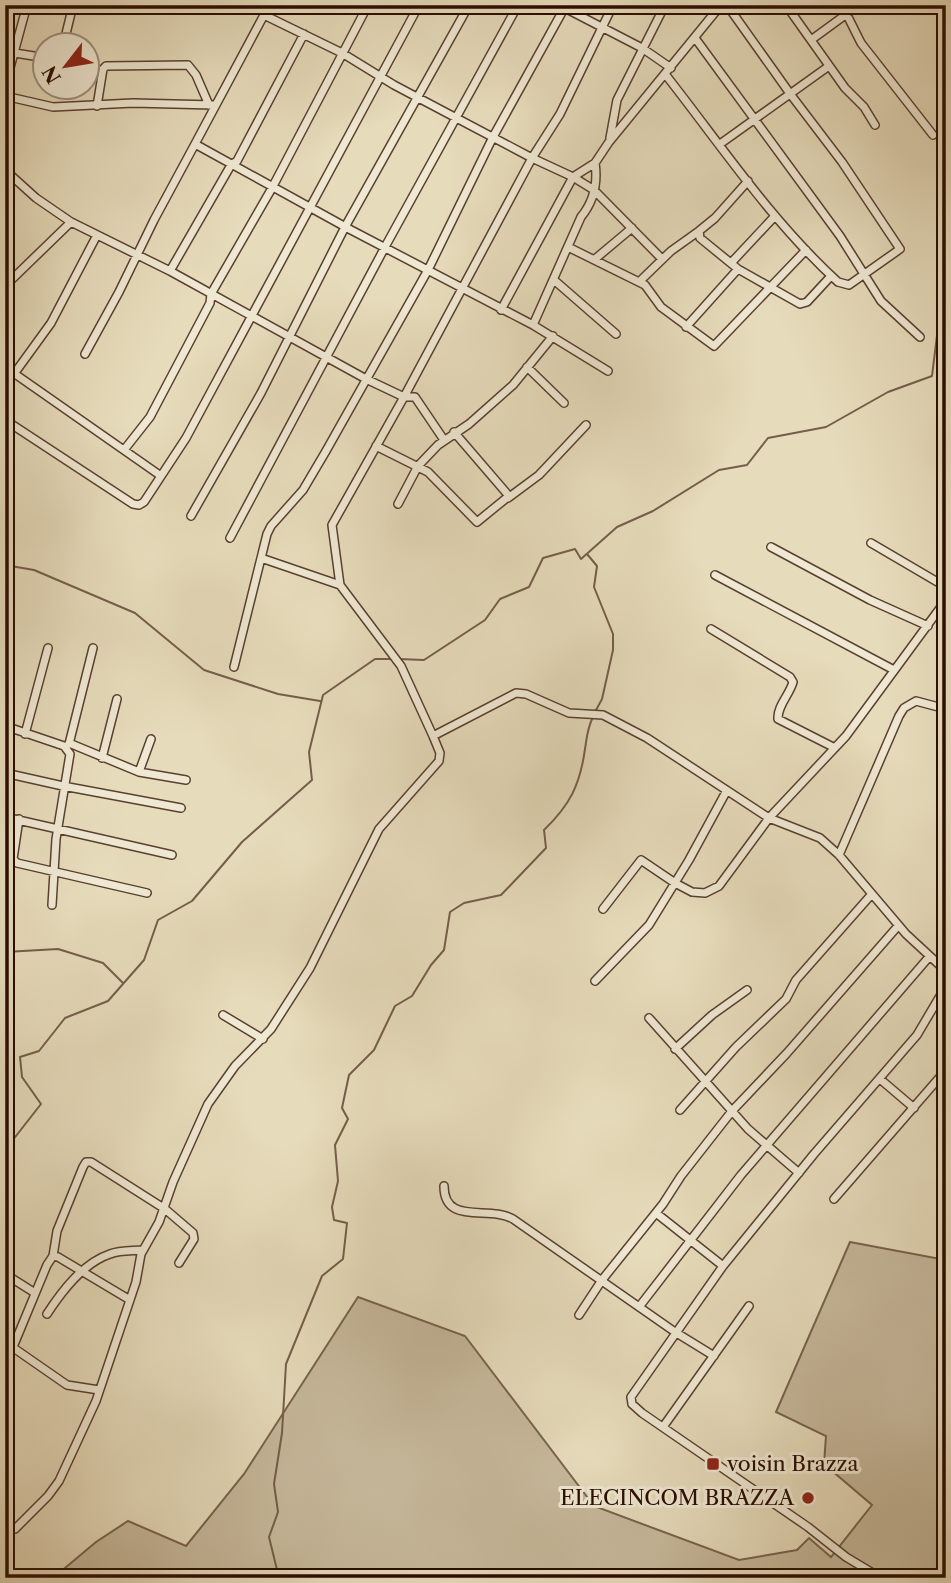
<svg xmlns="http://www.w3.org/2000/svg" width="951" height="1583" font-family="'Libre Caslon Text',serif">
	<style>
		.green { fill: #c6b89b; stroke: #78624e; stroke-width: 2 }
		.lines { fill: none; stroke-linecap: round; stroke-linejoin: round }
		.stream { stroke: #745e4a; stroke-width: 2 }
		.minor-casing { stroke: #59402f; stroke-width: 10 }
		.minor { stroke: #efe8d3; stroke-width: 7 }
		.poi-dot { fill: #8f2418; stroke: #efe8d3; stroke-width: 2.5 }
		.labels { text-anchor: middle; stroke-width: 6; stroke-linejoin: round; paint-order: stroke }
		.poi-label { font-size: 21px; fill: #2a0c00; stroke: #efe8d3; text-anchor: start }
	</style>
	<rect width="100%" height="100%" fill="#e6dbbb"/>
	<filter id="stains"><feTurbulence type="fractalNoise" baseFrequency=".00286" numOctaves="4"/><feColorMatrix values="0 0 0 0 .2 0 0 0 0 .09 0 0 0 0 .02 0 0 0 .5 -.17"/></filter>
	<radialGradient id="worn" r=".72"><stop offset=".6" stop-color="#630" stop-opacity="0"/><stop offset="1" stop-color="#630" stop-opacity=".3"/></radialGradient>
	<path class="green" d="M850,1242L946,1260V1578H53L96,1542L128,1521L186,1546L244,1474L358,1297L465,1336L594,1506L739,1560L797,1550L809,1538L831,1557L872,1505L824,1464L826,1436L776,1412Z"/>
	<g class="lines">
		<path class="stream" d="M168,14L171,5
			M587,554L597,566L594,587L613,634V650L602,699L595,712
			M5,565L34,570L135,613L204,670L278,694L320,701
			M399,659L424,660L485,620L500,599L529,587L543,558L575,549L581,559L617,527L653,511L719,470L747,465L768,438L826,427L888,392L932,376L940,311L946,306
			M5,952L58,949L103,963L123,983
			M5,1150L41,1104L22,1077L20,1057L39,1051L65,1018L108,1001L144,960L158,920L192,901L242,842L312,780L309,752L323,695L375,659H393
			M279,1578L269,1537L278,1512L274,1484L282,1433L286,1364L322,1276L343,1259L347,1223L334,1220L332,1207L338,1181L335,1145L348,1119L342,1108L349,1075L374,1050L395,1006L412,996L431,965L444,950L450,912L464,903L501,895L546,848L544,830C570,805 580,785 585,749C587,737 587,729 593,717"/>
		<g class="minor-casing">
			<path id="minor" d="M559,5L642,48L671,68
				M786,5L845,88L864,107L875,125
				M842,5L861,43L933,135
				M264,15L269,5
				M695,38L840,236L881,301L920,337
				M811,40L859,5
				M63,46L73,5
				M15,53L46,58
				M665,74C721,145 771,221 838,282L849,285L900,249L842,162L791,95L727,5
				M5,86L27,5
				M5,96L53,107L133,103L214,105
				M97,106L103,69L106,66L188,65L196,75L209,105
				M610,138L617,100L665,5
				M720,144L829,66
				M595,163C598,183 594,201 581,217L533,325L351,230L195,144L264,15L342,53L394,85L532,158L573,177L595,163L609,142L721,5
				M5,170L36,198L71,222L170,271L366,379L404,397H415L444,440
				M748,181L715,218L699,231L700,238L738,269L800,304L807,302L831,276
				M568,247L645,285L661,307L714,346L806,250
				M595,259L632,228
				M731,263L774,217
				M170,271L231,165L237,161L304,34
				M554,280L616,334
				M640,281L671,251L699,231
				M5,286L71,222
				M501,310L573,177L594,190L662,259
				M533,325L608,371
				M686,327L738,269
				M85,354L119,292L154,220L195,144
				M5,367L161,476
				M527,367L564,403
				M14,374L51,323L97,235
				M5,420L133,504L139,505L144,502L186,438L419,5
				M376,446L428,472L477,522L509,496L454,432
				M124,450L150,417L210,303L211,294L272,188L368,5
				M508,498L539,475L586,425
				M398,504L418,466L438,445L469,424L513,385L553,336
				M191,516L261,393L345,227L469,5
				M230,538L385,247L518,5
				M871,543L946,587
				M771,547L870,600L928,626
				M261,558L340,585
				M715,575L894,670
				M711,629L790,677L793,682C790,694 777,706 778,719L835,748
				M234,667L267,534L271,526L303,490L326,451L428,270L493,137L566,5
				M5,726L64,746L70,754L56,839L52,905
				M25,734L48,648
				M433,736L516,693L526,694L569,713L603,715L647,738L769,818L820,838L839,855L906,934L946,971
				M69,743L139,772L186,780
				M69,744L93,648
				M102,758L117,699
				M139,772L151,739
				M5,773L63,786L181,808
				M5,817L172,855
				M19,819L13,859L17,863L147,893
				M839,855L899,716L904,708L916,701L946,709
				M603,909L641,860L675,883L692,892L705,893L719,886L769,818L846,736L946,600
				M595,981L649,925L689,860L726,792
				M223,1015L263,1039
				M649,1018L748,1129L799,1173
				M675,1049L712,1015L747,990
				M880,1079L914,1108
				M680,1110L736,1047L786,999L796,980L871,895
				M444,1186C444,1226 489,1205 513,1219L675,1332L714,1356
				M834,1199L946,1070
				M656,1213L723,1266
				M53,1256L57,1231L83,1167L86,1162H91L165,1209L193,1233L194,1239L179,1263
				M5,1274L35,1293
				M639,1307L741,1175L929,957
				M47,1314C62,1291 83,1263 110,1254C120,1250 132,1251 143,1250
				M579,1315L602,1280L663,1204L681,1176L732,1111L787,1053L898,926
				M5,1342L67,1385L99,1390
				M13,1347L47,1265L53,1256L58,1257L130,1300
				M663,1427L749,1306
				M5,1525L15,1529L48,1496L59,1481L96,1401L136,1282L141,1254L159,1222L173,1182L208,1104L235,1066L271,1029L310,968L379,829L439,761L440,753L433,736L401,666L340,585L332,525L404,397L532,158L560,114L613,5
				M881,1578L846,1557L808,1527L642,1413L632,1404L631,1397L723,1266L814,1154L917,1035L946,986
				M939,1578L946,1573"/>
		</g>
		<use href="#minor" class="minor"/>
	</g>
	<g class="poi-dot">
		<rect x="706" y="1457" width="14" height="14" rx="3.5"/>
		<circle cx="808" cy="1498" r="7"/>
	</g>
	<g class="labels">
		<g class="poi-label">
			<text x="727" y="1471">voisin Brazza</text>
			<text x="794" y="1505" text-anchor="end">ELECINCOM BRAZZA</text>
		</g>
	</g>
	<rect width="951" height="1583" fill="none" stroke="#e6dbbb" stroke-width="28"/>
	<rect x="7" y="7" width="937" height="1569" fill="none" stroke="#2a0c00" stroke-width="3.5"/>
	<rect x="14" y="14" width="923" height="1555" fill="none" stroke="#2a0c00" stroke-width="2"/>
	<g transform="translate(66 66) rotate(239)"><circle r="33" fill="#efe8d3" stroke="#a0907f" stroke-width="2"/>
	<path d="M0-5L12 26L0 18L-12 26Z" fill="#8f2418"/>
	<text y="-10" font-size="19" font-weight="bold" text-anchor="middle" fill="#2a0c00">N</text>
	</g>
	<rect width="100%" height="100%" filter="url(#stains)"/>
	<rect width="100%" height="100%" fill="url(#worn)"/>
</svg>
